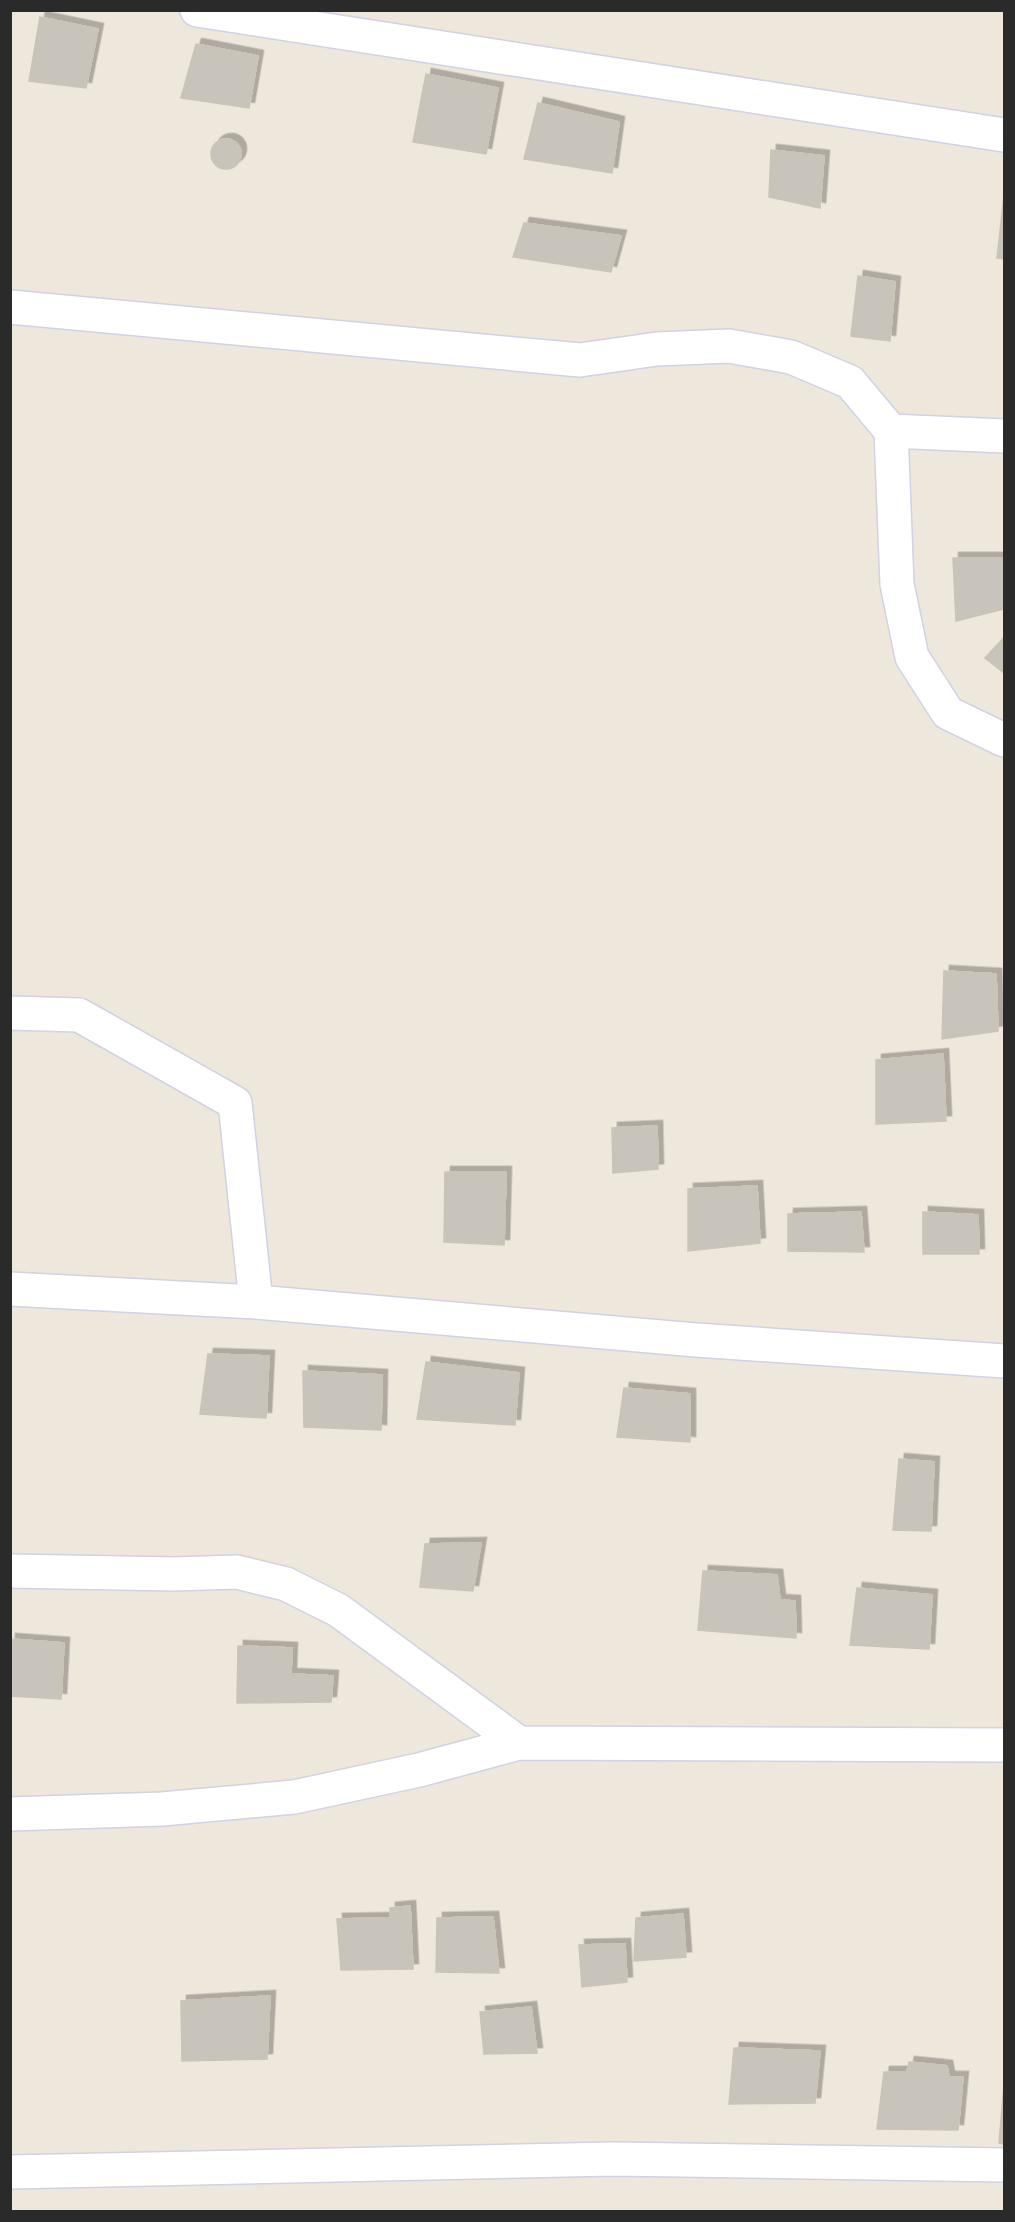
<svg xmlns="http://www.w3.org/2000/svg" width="1015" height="2222" font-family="Arial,sans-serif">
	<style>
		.building { fill: #c9c4bb; stroke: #cac4b4; stroke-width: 1.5; filter: url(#shadow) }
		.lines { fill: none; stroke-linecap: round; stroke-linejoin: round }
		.minor-casing { stroke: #d0d2e5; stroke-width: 36 }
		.minor { stroke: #fff; stroke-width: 33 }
	</style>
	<defs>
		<filter id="shadow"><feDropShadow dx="5.5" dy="-5.5" stdDeviation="0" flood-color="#0004"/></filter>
	</defs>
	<rect width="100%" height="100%" fill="#eee7db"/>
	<path class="building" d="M40,17L98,29L86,88L29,81Z
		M196,44L258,56L249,108L181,98Z
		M426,74L498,88L486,154L413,142Z
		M538,103L619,122L612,173L524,159Z
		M211 154a15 15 0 1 1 30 0a15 15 0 1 1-30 0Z
		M771,150L824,156L820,208L769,197Z
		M1004,196V259L997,258Z
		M524,223L621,236L611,272L513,257Z
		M858,276L895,282L890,341L851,336Z
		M953,558H1004V609L956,621Z
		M1004,638V673L985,658Z
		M944,971L996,974L998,1031L942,1039Z
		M943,1054L946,1121L876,1124V1060Z
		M657,1126L658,1169L613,1173L612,1128Z
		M445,1172H506L504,1245L444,1242Z
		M757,1186L760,1243L688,1251V1189Z
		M861,1212L864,1252L788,1251V1214Z
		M923,1212L978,1215L979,1254H923Z
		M208,1354L269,1356L266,1418L200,1414Z
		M426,1362L519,1373L515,1425L417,1419Z
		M303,1371L382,1375L381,1430L304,1427Z
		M624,1388L690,1394V1442L617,1437Z
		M899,1459L934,1462L931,1531L893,1530Z
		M481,1543L473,1591L420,1587L425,1544Z
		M703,1571L777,1575L780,1600L795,1601L796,1638L698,1630Z
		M857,1588L932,1595L929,1649L850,1645Z
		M10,1639L64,1643L61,1699L10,1696Z
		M238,1646L292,1648L291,1674L333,1676L331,1702L237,1703Z
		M410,1906L413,1969L341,1970L337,1919L390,1918V1908Z
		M683,1914L686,1957L634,1961L636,1918Z
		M493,1917L499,1973L436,1972L437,1918Z
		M625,1944L627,1982L582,1987L579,1945Z
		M270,1996L267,2059L182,2061L181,2001Z
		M531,2007L537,2053L484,2054L480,2012Z
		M734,2048L820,2051L815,2103L729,2104Z
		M909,2062L947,2066L949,2077H963L958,2130L877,2129L884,2072H907Z
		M1004,2085V2144L999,2143Z"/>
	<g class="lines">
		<g class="minor-casing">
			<path id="minor" d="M197,10L1004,135
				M10,307L580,360L657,349L729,346L791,357L850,382L891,431L897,584L912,657L948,713L1004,740
				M891,431L1004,436
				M10,1013L79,1015L235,1103L256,1302
				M10,1289L256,1302L696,1340L1004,1361
				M10,1571L174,1574L237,1572L286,1584L338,1610L519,1743L1004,1745
				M10,1814L162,1809L294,1797L419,1770L519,1743
				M10,2172L613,2159L1004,2165"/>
		</g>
		<use href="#minor" class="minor"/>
	</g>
	<rect width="1015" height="2222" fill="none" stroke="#2a2a2a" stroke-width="24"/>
</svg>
